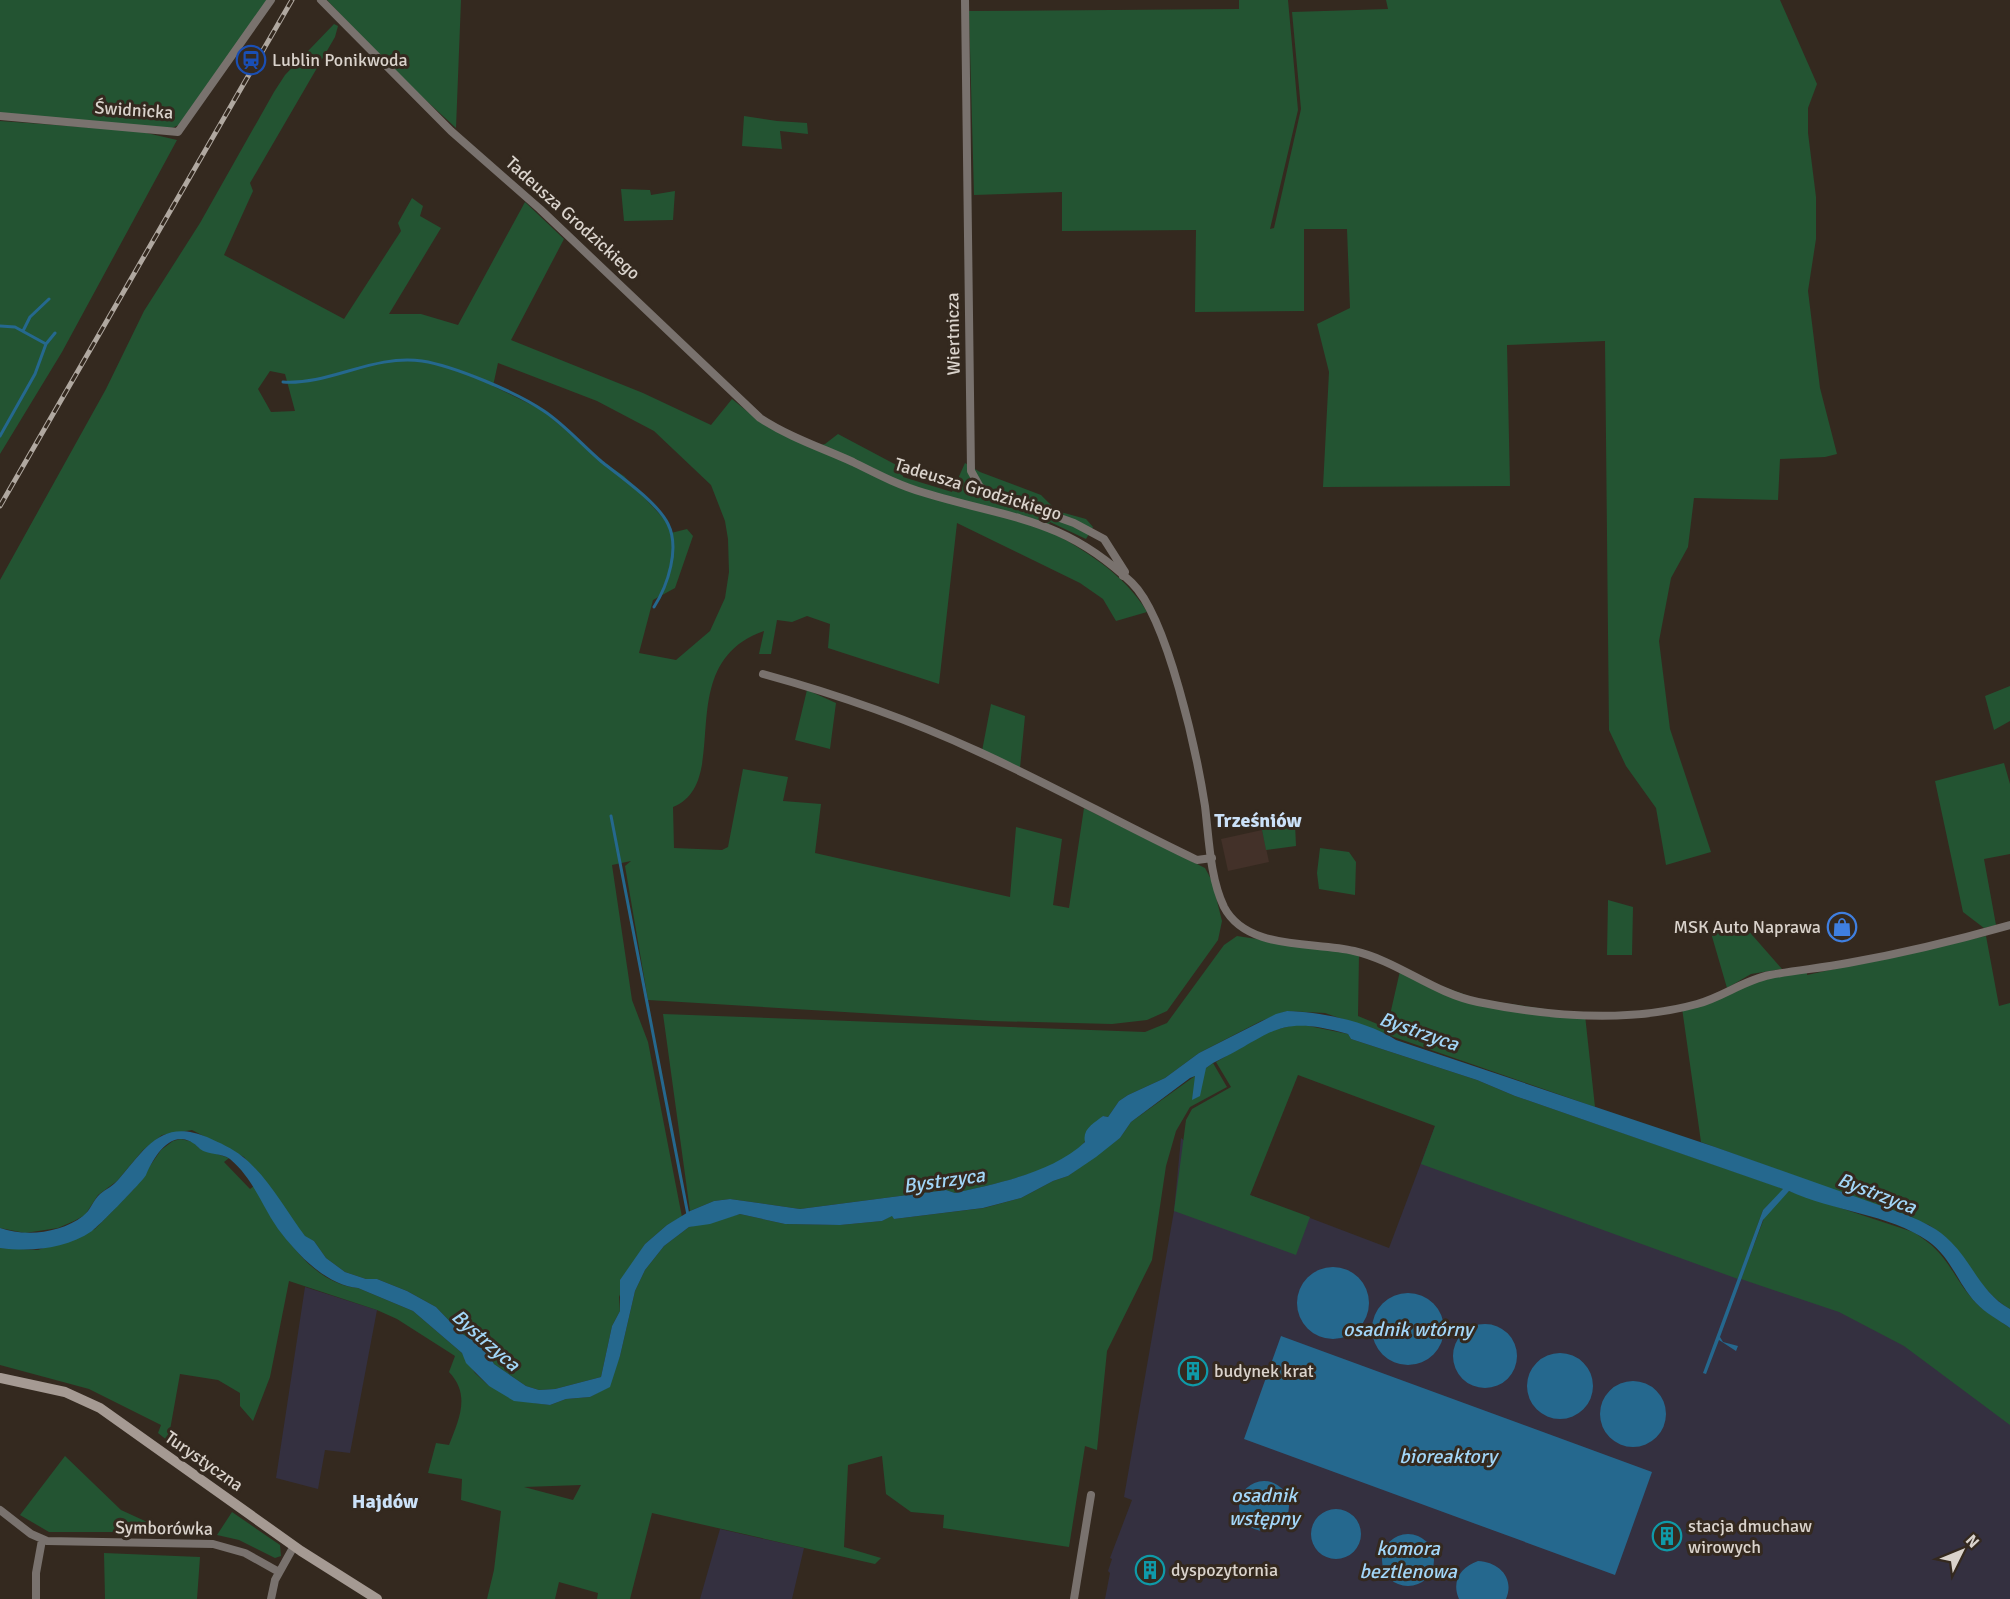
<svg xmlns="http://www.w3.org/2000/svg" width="2010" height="1599" font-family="Signika,sans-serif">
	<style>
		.commercial { fill: #433129 }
		.industrial { fill: #343040 }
		.green { fill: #235432; fill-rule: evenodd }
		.water { fill: #25688e }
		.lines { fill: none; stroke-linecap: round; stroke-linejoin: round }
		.stream { stroke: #25688e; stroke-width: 3 }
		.minor { stroke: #79726e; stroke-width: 8 }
		.secondary { stroke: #a59a93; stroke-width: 10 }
		.rail-casing { stroke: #b0a8a0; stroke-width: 5 }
		.rail { stroke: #34291f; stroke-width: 3; stroke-dasharray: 9; stroke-linecap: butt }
		.labels { text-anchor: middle; stroke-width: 6; stroke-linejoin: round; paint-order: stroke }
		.poi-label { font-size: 18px; fill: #dad3cc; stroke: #34291f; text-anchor: start }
		.street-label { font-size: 18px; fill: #dad3cc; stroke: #34291f }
		.neighbourhood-label { font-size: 20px; font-weight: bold; fill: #cbe1f8; stroke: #34291f }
		.water-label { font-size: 20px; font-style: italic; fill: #a2d6f8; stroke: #34291f }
	</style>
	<rect width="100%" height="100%" fill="#34291f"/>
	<path class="commercial" d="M1262,830L1269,862L1228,871L1221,839Z"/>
	<path class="industrial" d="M1435,1126L1754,1244L2010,1376V1599H1105L1110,1573L1108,1571L1112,1559L1110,1558L1132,1500L1124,1497L1174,1211L1181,1138L1250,1195L1389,1248Z
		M305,1287L377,1310L350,1453L325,1450L318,1489L276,1478Z
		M720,1529L804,1548L792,1599H700Z"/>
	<path class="green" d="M0,0H267L181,124L172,128L0,114Z
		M327,0H461L456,128L392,69Z
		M1239,0H1288L1298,110L1270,229L1274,228L1301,109L1292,12L1388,9L1386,0H1780L1817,84L1808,108V133L1816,197V239L1808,291L1820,388L1837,454L1825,457L1780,459L1778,500L1694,498L1688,547L1671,578L1659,641L1670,729L1711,852L1666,865L1656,808L1626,766L1609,730L1605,341L1507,345L1510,486L1323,487L1329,372L1317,324L1350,308L1347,229H1304V311L1195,312L1196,230L1062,231V192L974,195L969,11L1239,9Z
		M334,24L338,26L335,37L250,183L253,191L224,255L344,319L401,231L398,223L412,198L423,206L420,216L441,228L389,314H421L458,325L525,202L564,239L511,340L643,393L711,425L732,399L748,412L812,447L825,444L838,434L902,468L903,477L952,492L965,463L980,472L1041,495L1057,511L1086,519L1093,527L1086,539L1050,522L1046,529C1084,550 1124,573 1147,612L1116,621L1103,599L1080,583L957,523L939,684L828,648L830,624L807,616L792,622L777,620L771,654H759L764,631C669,664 735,782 673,807L674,848L722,850L728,847L743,769L788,777L783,801L821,804L815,853L1010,897L1016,827L1062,839L1053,905L1069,908L1084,808L1205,868L1212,881L1222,921L1218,940L1167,1011L1147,1020L1112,1024L992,1021L648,1000L625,866L631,861L612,865L632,1000L648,1042L682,1217L667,1225L645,1244L635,1260L619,1297L620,1311L612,1326L601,1377L555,1389L539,1390L526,1386L494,1364L485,1348L461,1333L436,1307L407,1291L377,1279H366L345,1272L326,1258L314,1241L305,1237L244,1157L192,1130L162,1135L143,1150L117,1181L98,1195L85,1215L74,1221L58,1228L25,1233L0,1228V580L106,389L144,311L200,223L274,92L285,75ZM498,363L597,401L654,431L711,485L725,521L728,539L729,572L725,598L710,631L676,660L639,653L653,600L675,588L693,536L687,529L671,533L668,523L624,476L604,463L542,410L493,386ZM270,371L285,374L295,411L271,412L258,389Z
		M744,116L777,121L807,123L808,134L780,131L782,149L742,146Z
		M0,121L138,131L177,140L62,352L0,454Z
		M621,189L650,190L651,195L675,191L673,220L624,221Z
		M2010,686V721L1994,730L1985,696Z
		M807,690L836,703L830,749L795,740Z
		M991,704L1025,716L1020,768L982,751Z
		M2004,763L2010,784V854L1984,859L1996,925L1984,928L1963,912L1935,781Z
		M1295,823L1296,846L1266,850L1262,830Z
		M1320,848L1349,852L1356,862L1355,895L1319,889L1317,873Z
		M1608,900L1633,907L1632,955H1607Z
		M1739,920L1782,969L1751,974L1727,988L1711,933Z
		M1237,936L1359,954L1358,1016L1387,1028L1400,971L1477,999L1585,1015L1595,1107L1325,1013L1287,1011L1261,1021L1199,1053L1165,1078L1128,1095L1119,1101L1108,1117L1103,1116C1091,1126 1088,1143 1074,1153C1044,1174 991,1185 955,1193L946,1190L800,1209L730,1199L714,1201L690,1211L663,1014L1145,1032L1167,1023L1224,945Z
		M1986,936L1999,1006L2010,1003V1309C1975,1289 1965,1248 1929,1225L1701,1142L1682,1008L1737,986L1807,970V975Z
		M1299,1024L1348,1034L1351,1039L1477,1080L1515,1096L1784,1189L1763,1210L1738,1279L1421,1164L1435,1126L1298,1075L1250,1195L1310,1217L1296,1255L1174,1211L1186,1120L1192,1109L1231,1087L1216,1062L1270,1031Z
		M1213,1063L1227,1087L1190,1107L1176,1131L1166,1166L1152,1260L1107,1351L1097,1450L1085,1446L1069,1547L943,1528L944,1515L911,1512L886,1494L882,1456L848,1465L844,1547L881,1558L875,1564L652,1513L630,1599H597L598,1593L559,1582L555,1599H487L494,1570L501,1511L461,1500L462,1479L428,1473L436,1443L449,1445C459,1419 471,1395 449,1372L455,1356L397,1319L377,1310L289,1281L270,1377L253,1421L240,1406V1393L218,1380L180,1374L168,1441L158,1433L161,1425L89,1389L0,1365V1248L38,1250L95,1229L134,1189L161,1150L173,1141L181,1139L193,1142L199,1148L229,1158L224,1162L250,1189L254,1186C277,1225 307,1283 358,1288L413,1311L462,1353L475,1373L489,1386L534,1403L550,1405L566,1399L590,1397L606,1388L620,1356L635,1291L645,1270L664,1246L689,1227L740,1214L785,1224L840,1225L882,1221L893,1215L894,1219L984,1208L1021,1198L1053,1181L1068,1176L1120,1138L1131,1122ZM581,1485L573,1500L524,1487Z
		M1789,1191L1913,1232C1950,1254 1950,1274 1975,1302C1985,1312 1999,1320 2010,1328V1425L1904,1346L1839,1312L1741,1279L1766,1213Z
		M65,1456L121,1510L169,1532H49L20,1515Z
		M232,1512L280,1545L281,1556L275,1558L239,1540L217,1535Z
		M104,1553L200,1557L197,1599H105Z"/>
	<path class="water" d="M1287,1011C1321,1012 1367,1021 1396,1040L1715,1147L1907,1215C1923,1222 1939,1229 1951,1242C1973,1264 1982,1294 2010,1309V1328C1999,1320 1985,1313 1976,1303C1958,1284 1951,1257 1928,1241C1889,1214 1832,1211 1789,1191L1763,1220L1720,1337L1723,1342L1738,1346L1736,1351L1719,1340L1706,1374L1703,1373L1763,1210L1783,1189L1515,1096L1477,1080L1351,1039L1348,1034C1275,1013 1273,1035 1213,1063L1206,1068L1200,1096L1192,1100L1195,1076L1190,1078L1131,1122L1120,1138L1096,1157L1068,1176L1053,1181L1021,1198L983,1208L894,1219L892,1216L882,1221L840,1225L785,1224L740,1214L710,1224L689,1227L664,1246L645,1270L635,1291L620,1356L610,1387L590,1397L566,1399L550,1405L514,1401L489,1386L466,1363L462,1353L413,1311L358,1288C327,1285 300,1257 282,1234C263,1210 255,1180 230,1159C222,1153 208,1155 200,1149C196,1145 191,1140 182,1139C164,1138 151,1163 146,1175C143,1181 98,1227 92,1231C66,1249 31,1252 0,1248V1228C26,1237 61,1233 83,1216C91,1210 93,1200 100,1194C106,1189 113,1186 118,1180C145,1149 161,1118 207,1137C220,1143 232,1148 243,1157C268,1177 286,1211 305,1236L314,1241L326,1258L345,1272L366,1279H377L407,1291L436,1307L461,1333L485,1348L494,1364L526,1386L539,1390L555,1389L601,1377L612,1326L620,1311V1280L645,1244L667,1225L690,1211L714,1201L730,1199L800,1209L946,1190L955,1193C998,1183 1052,1173 1085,1142C1082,1129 1094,1123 1103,1116L1108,1117L1119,1101L1128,1095L1165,1078L1199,1053L1276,1014Z
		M1297 1303a36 36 0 1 1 72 0a36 36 0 1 1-72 0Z
		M1372 1329a36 36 0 1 1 72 0a36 36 0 1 1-72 0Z
		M1453 1356a32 32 0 1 1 64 0a32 32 0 1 1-64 0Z
		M1281,1336L1652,1472L1615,1575L1244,1439Z
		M1527 1386a33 33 0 1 1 66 0a33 33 0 1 1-66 0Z
		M1600 1414a33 33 0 1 1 66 0a33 33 0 1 1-66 0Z
		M1239 1506a25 25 0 1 1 50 0a25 25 0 1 1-50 0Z
		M1311 1534a25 25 0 1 1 50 0a25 25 0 1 1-50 0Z
		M1382 1560a26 26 0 1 1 52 0a26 26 0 1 1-52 0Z
		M1478,1561C1499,1562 1515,1578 1506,1599H1459C1451,1581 1461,1567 1478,1561Z"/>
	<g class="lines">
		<path class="stream" d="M0,326L15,327L46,344L35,374L0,436
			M23,331L30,317L49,299
			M46,344L55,333
			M283,382C330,385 373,354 422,361C454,366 516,392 544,411C565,425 582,445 602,462C620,476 658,503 668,524C680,548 668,585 654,607
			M611,816L688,1215"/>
		<path class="minor" d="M321,0L451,131L540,209L760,418C789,437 822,448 853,462C877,474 900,486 925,493C1010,519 1063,517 1132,583C1168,618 1197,755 1205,806C1209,839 1210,878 1224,907C1247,951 1313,941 1354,951C1398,961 1433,993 1478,1002C1547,1016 1628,1023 1697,1004C1723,997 1744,980 1770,975C1796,970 1823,968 1848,963C1903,953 1957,940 2010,925
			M965,0L971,471L980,487L990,493L1074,523L1104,539L1125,572L1123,576
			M0,116L178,132L271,0
			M763,674C836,694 908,719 977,751C1052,785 1123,825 1197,860L1212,858
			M0,1510L31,1534L47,1541L213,1544L245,1553L279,1572
			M36,1599V1573L42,1540
			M271,1599L275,1580L294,1546
			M1074,1599L1091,1495"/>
		<path class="secondary" d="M0,1378L65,1392L100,1408L301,1551L377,1599"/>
		<g class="rail-casing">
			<path id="rail" d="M0,506L292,0"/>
		</g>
		<use href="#rail" class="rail"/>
	</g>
	<defs>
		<g id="station-ring" transform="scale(1.5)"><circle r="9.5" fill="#34291f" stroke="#1a4fb4" stroke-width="1.5"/><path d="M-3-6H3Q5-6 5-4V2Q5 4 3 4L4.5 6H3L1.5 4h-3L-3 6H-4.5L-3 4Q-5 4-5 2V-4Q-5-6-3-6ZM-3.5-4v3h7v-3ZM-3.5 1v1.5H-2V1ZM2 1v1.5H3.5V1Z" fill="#1a4fb4"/></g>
		<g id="shop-ring" transform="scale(1.5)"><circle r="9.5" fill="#34291f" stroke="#3f7fe0" stroke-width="1.5"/><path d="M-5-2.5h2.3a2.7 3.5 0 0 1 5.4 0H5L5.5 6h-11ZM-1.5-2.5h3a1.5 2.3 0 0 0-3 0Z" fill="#3f7fe0"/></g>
		<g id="building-ring" transform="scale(1.5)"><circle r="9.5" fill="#34291f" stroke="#0f9aa8" stroke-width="1.5"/><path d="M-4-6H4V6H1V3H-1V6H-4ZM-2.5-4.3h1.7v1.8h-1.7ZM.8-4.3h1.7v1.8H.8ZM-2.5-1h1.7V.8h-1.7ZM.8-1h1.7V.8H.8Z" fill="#0f9aa8"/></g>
	</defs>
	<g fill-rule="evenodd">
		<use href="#station-ring" x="251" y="60"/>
		<use href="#shop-ring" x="1842" y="927"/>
		<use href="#building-ring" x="1193" y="1371"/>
		<use href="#building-ring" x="1667" y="1536"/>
		<use href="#building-ring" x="1150" y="1570"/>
	</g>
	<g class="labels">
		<g class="poi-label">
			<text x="272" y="66">Lublin Ponikwoda</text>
			<text x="1821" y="933" text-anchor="end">MSK Auto Naprawa</text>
			<text x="1214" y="1377">budynek krat</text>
			<text x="1688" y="1532">stacja dmuchaw<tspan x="1688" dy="21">wirowych</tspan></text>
			<text x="1171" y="1576">dyspozytornia</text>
		</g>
		<g class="street-label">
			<text transform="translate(134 110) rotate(4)" y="6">Świdnicka</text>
			<text transform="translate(573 218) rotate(42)" y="6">Tadeusza Grodzickiego</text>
			<text transform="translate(953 334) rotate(-91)" y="6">Wiertnicza</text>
			<text transform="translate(978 489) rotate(17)" y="6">Tadeusza Grodzickiego</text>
			<text transform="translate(204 1461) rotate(35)" y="6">Turystyczna</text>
			<text transform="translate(164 1528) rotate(1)" y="6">Symborówka</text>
		</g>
		<g class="neighbourhood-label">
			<text x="1258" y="827">Trześniów</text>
			<text x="385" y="1508">Hajdów</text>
		</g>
		<g class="water-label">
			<text transform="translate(1419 1031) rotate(19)" y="7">Bystrzyca</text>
			<text transform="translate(944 1180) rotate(-8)" y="7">Bystrzyca</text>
			<text transform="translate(1877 1193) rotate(21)" y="7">Bystrzyca</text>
			<text x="1408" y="1336">osadnik wtórny</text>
			<text transform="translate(486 1340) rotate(41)" y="7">Bystrzyca</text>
			<text x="1448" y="1463">bioreaktory</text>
			<text x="1264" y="1502">osadnik<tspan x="1264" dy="23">wstępny</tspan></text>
			<text x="1408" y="1555">komora<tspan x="1408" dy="23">beztlenowa</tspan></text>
		</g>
	</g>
	<g transform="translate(1962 1551) rotate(47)" stroke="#34291f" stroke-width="4.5" paint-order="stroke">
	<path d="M0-4.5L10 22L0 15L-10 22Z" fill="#dad3cc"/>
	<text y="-9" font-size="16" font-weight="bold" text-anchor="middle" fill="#dad3cc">N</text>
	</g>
</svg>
